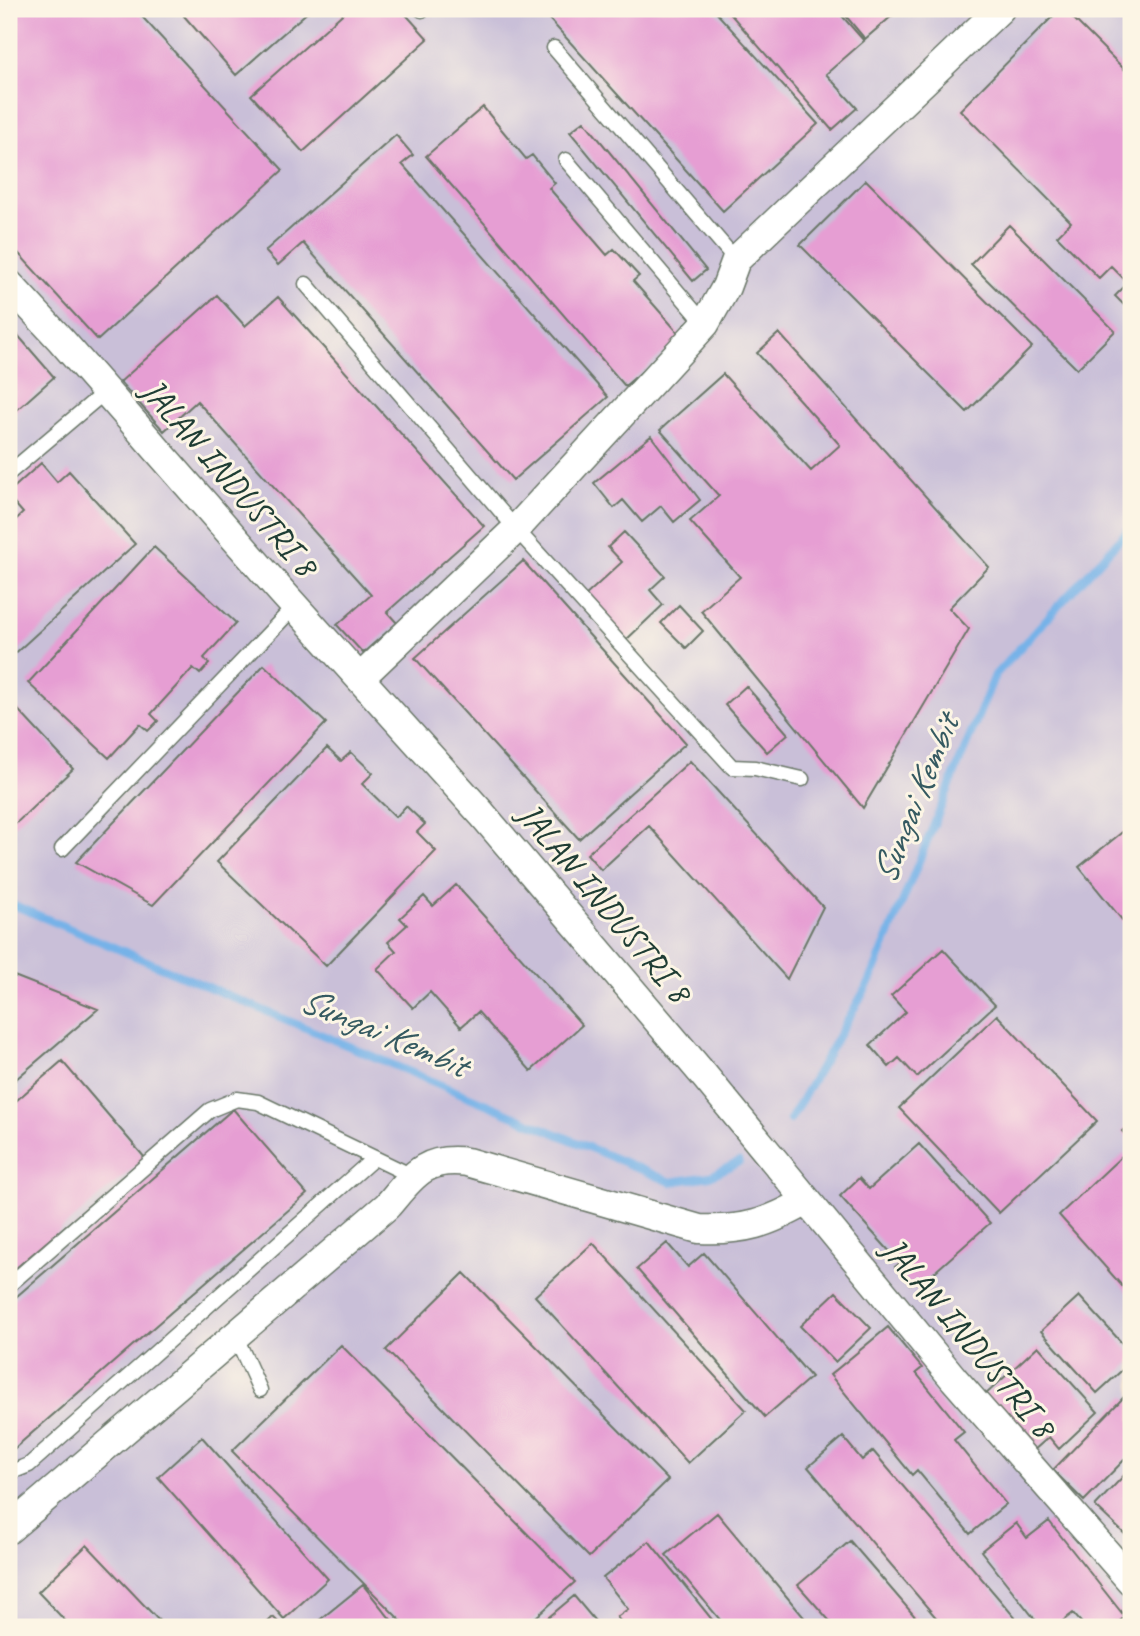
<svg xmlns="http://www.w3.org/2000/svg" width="1140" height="1636" font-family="Caveat,sans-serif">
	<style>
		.industrial { fill: #c9bfd8 }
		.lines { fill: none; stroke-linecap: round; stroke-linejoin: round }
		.stream { stroke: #76b2e8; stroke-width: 8 }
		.building { fill: #e69ed3 }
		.service-casing { stroke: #6a7768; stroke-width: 17 }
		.minor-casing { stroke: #6a7768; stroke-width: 31 }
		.service { stroke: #fff; stroke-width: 14 }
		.minor { stroke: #fff; stroke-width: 28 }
		.labels { text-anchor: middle; stroke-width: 6; stroke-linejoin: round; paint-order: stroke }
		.street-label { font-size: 35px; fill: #1f3d34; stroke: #fcf5e5 }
		.water-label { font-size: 37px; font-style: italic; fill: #355a61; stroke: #fcf5e5 }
	</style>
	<rect width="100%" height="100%" fill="#fcf5e5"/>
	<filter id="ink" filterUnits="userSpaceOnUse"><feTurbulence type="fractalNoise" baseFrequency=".0143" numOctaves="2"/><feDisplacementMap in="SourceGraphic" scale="14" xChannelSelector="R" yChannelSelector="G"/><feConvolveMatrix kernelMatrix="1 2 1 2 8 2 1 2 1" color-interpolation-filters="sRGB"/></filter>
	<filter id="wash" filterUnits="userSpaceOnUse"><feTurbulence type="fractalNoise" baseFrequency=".00686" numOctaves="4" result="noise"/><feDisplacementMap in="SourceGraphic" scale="28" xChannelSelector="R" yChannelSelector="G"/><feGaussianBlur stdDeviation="1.57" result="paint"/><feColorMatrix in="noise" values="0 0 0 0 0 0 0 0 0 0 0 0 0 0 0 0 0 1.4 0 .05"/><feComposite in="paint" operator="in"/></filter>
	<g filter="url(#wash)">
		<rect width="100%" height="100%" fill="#f5e4c8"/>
		<path class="industrial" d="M9,9H1131V1627H9Z"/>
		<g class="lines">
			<path class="stream" d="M9,903L671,1182L710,1176L739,1162
				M790,1120L870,981L995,675L1131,527"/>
		</g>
		<g id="blocks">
			<path class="building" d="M9,9H135L283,170L98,340L9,243Z
				M192,9H311L236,75L184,16Z
				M348,9H401L428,39L303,152L251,95Z
				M540,9H713L818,124L723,211Z
				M726,9H836L864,41L826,74L857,108L832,130Z
				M840,9H900L865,39Z
				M1060,9H1064L1131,76V312L1115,296L1128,283L1111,266L1099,278L1057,236L1071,222L960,110Z
				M483,107L526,159L532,155L555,183L549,188L607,255L614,249L639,276L633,281L682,337L625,386L426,156Z
				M584,121L706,270L693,281L570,132Z
				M396,135L413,155L402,164L608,397L513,480L303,243L278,265L265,251Z
				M866,180L1032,347L967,412L800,245Z
				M1009,225L1115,331L1077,369L971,264Z
				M217,295L245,326L278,297L484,526L387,612L397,623L363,653L337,625L371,595L197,401L164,431L120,382Z
				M9,325L54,377L9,417Z
				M779,333L989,567L949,608L969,629L863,808L701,611L740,577L690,521L719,496L660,430L723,374L811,471L840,445L757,353Z
				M651,436L700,500L674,522L661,506L642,522L623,500L614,508L594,483Z
				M41,463L57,482L69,471L135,544L9,659V526L23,513L9,497V492Z
				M624,532L665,576L650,590L663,605L625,641L584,597L622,562L608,547Z
				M154,547L236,623L204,658L209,664L200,674L193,668L151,714L158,721L148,731L140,724L109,758L28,683Z
				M523,561L686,743L579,839L415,658Z
				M679,605L703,631L686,648L661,623Z
				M264,665L326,723L153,905L76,862Z
				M746,686L788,734L767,752L725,705Z
				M9,700L73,769L9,830Z
				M327,748L341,761L351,752L373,773L362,784L396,817L406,806L425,824L417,832L436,851L326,966L217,862Z
				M690,761L823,907L787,979L649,826L601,870L587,854Z
				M1131,825V931L1079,867Z
				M456,885L582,1025L531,1071L478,1012L461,1027L430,992L413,1008L377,969L396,951L388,942L407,925L400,918L424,896L433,906Z
				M943,949L995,1005L917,1077L899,1058L889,1067L870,1045L906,1012L891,996Z
				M9,974L98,1009L9,1085Z
				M997,1015L1097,1121L999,1213L899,1108Z
				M62,1061L145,1158L9,1274V1107Z
				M233,1109L307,1194L9,1453V1303Z
				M1131,1123V1141L1122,1131Z
				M919,1144L990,1223L920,1285L915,1279L910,1284L895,1267L900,1263L840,1196L859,1178L869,1189Z
				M1124,1154L1131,1163V1296L1059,1215Z
				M593,1243L746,1410L688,1463L535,1296Z
				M667,1243L688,1267L704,1253L811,1377L765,1417L637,1269Z
				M464,1273L668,1480L589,1557L386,1350Z
				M836,1292L871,1328L835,1362L800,1326Z
				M1079,1296L1131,1353V1362L1097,1393L1041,1331Z
				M888,1327L922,1368L916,1373L964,1432L954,1440L1006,1504L970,1534L917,1470L912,1475L830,1375Z
				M341,1345L575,1582L525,1627H407L232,1451Z
				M1038,1346L1098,1412L1059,1449L1049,1437L1034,1450L984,1396Z
				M1125,1396L1131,1402V1453L1084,1501L1053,1470Z
				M202,1437L328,1579L284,1619L158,1477Z
				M843,1437L862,1460L873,1451L1023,1627H944L808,1467Z
				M1131,1468V1540L1095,1506Z
				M717,1513L812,1627H726L666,1555Z
				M1049,1521L1125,1617L1112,1627H1085L1073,1613L1055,1627H1041L981,1551L1016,1523L1027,1538Z
				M649,1541L718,1627H625L617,1617L628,1609L603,1578Z
				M850,1541L924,1627H835L798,1585Z
				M87,1545L165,1627H71L38,1592Z
				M363,1585L397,1627H311Z
				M574,1596L600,1627H537Z
				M273,1617L283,1627H263Z"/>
		</g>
	</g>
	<g filter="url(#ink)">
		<use href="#blocks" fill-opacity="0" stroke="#6a7768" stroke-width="2"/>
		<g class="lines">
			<g class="service-casing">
				<path id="service" d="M421,9L422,10
					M554,48L736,260
					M566,160L705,324
					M306,284L516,529L732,767L755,768L802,779
					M9,473L106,391
					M62,849L295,606
					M9,1285L210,1110L237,1099L258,1102L412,1176
					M235,1335L260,1390
					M9,1473L29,1465L374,1158"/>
			</g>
			<g class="minor-casing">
				<path id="minor" d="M9,284L61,340L280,590L482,814L702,1073L954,1379L1131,1581
					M360,678L516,529L705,324L726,287L736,260L1000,9
					M9,1529L387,1206C412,1177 424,1156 467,1162L699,1229C745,1231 768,1223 807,1201"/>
			</g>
			<use href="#service" class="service"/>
			<use href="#minor" class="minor"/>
		</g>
	</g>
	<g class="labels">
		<g class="street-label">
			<text transform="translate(230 477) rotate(49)" y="12">JALAN INDUSTRI 8</text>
			<text transform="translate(605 902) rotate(50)" y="12">JALAN INDUSTRI 8</text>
			<text transform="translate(969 1337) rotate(50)" y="12">JALAN INDUSTRI 8</text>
		</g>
		<g class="water-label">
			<text transform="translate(914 799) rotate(-68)" y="13">Sungai Kembit</text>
			<text transform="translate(384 1031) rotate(23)" y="13">Sungai Kembit</text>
		</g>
	</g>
	<rect width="1140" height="1636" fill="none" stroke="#fcf5e5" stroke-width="35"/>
</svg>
